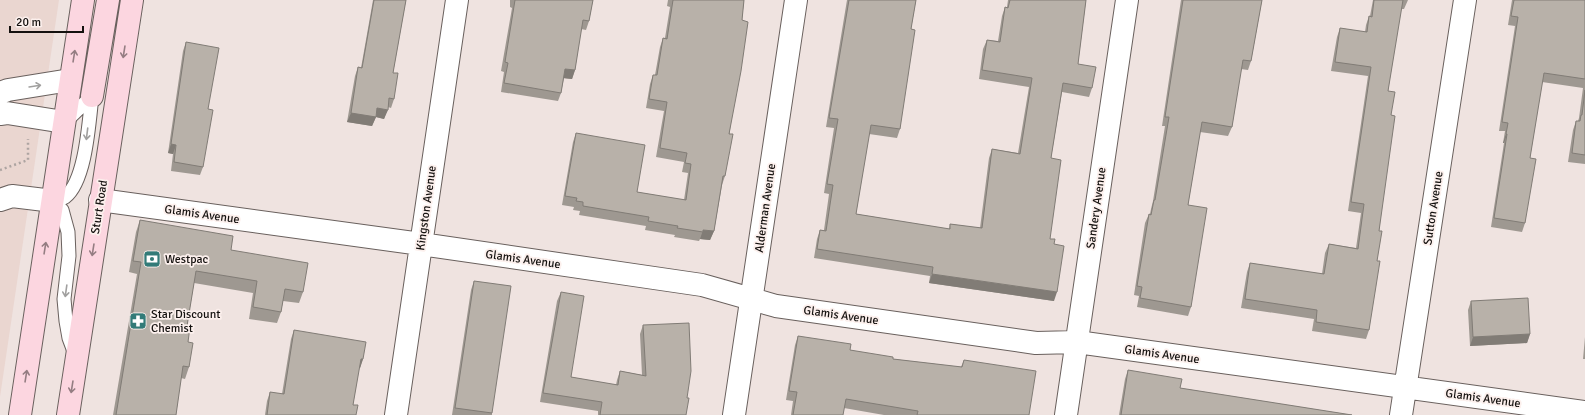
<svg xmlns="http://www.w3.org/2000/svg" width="1585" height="415" font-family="Signika,sans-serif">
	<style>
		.built { fill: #ead6d0 }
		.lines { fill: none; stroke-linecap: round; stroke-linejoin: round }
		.service-casing { stroke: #69605d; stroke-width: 15 }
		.minor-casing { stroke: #69605d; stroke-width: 24 }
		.secondary-casing { stroke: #69605d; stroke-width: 24 }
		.path { stroke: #ada4a1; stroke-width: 2.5; stroke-dasharray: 2 3; stroke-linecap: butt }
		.service { stroke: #fff; stroke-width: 13 }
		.minor { stroke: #fff; stroke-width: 22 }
		.secondary { stroke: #fcd6e0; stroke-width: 22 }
		.wall { fill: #9e9891 }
		.shaded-wall { fill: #817c76 }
		.building { fill: #b8b1a9; stroke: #817c76 }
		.oneway { stroke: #947d82 }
		.oneway2 { stroke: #a1a09f }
		.labels { text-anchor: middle; stroke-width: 3.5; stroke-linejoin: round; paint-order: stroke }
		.street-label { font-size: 12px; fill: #14110f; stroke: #fcf0ed }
		.poi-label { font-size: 12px; fill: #14110f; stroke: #fcf0ed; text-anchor: start }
	</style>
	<rect width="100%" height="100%" fill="#efe3e0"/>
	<path class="built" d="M0,0H59L0,397Z"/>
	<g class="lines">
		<g class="service-casing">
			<path id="service" d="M65,122L92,96
				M53,201L62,210L68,232L69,256L64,299L66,321L69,338L75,354
				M53,201C56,200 62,199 65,197C86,181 89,121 92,96"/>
		</g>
		<g class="minor-casing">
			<path id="minor" d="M0,93L8,90L70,80
				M0,114L7,113L64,122
				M0,200L12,196L53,201
				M100,200L421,244L702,285L776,306L1036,343L1077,342L1585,412
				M396,415L457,0
				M734,415L796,0
				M1066,415L1127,0
				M1401,415L1465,0"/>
		</g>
		<g class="secondary-casing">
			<path id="secondary" d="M92,96L108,0
				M20,415L83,0
				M68,415L132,0"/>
		</g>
		<path class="path" d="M0,170L28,160V139"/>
		<use href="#service" class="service"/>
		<use href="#minor" class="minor"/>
		<use href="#secondary" class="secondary"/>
	</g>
	<path class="wall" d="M373,0H406L393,73L394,99L391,108L388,107L384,119L376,117L372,126L347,122L355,76L358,67L361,68Z
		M510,0H593L589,21L586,30L581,29L575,70L572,79L564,78L561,93L558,101L501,92L504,72L501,71L512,8L510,7Z
		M668,0H744L742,20L725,176L722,185L714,231L710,240L700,239L699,241L674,237L675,235L645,230L646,226L579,215L580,211L573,210L574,207L562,205L573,142L576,133L637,192L684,200L688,173L682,172L684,162L656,157L664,111L646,108L650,84L653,75H655L660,47L663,38H665L670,7L667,6Z
		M847,0H916L911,29L900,129L897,138L869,134L856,214L949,229L950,224L980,228L989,158L992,149L1018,153L1029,87L979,79L983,49L987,40L998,41L1002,16L1005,7H1007L1008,0H1086L1078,64L1092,88L1089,97L1062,92L1051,158L1050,239L1054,244V301L929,283L930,276L814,258L817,239L820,230H824L829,194L824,193L834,128L826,127Z
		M1181,0H1262L1251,61L1248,70L1241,69L1232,127L1228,136L1200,132L1188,205L1191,307L1188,316L1137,307L1139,296L1134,295L1145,223L1149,214H1150L1151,209L1153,201L1165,126H1162Z
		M1373,0H1408L1404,9H1401L1388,91L1391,115L1379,231L1377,261L1369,330L1366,339L1312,331L1314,319L1241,308L1247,272L1250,263L1322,274L1325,253L1329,244L1356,248L1361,213L1348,211L1368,76L1331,71L1337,37L1340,28L1365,32L1366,25L1369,16H1370Z
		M1512,0H1585V164L1568,162L1573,130L1576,121H1578L1579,118L1583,88L1542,82L1530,158L1525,223L1522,232L1491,227L1504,143H1503L1505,131H1499L1515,26L1508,25Z
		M186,42L208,109L203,167L200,175L171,171L173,154L168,153L183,51Z
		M140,220L231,250L303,292L299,303L283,301L281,312L277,323L249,319L253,293L194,283L187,326L189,367L185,379L181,378L176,415H113L137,274L129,272L136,232Z
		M474,281L492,413V415H452L471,290Z
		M561,292L571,377L616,385L617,380L620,371L642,375L640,334L643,325L687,398L686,415H598V411L540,402L557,301Z
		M1471,301L1530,334L1527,343L1470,346L1468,310Z
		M294,330L363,359L360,368H359L353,405L356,415H265L267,401L270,392L282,394L291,339Z
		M798,336L850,350L893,359L961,367L964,360L1029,415H884L844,408L843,415H791L793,401L786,400L795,345Z
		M1585,337V359H1583Z
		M1128,370L1180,388L1352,415H1119L1125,379Z"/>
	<path class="shaded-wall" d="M565,69L575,70L572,79L562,78Z
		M377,108L388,110L384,119L376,117L372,126L347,122L351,113Z
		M1506,134H1507L1504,143H1503Z
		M171,144L176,145L173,154L168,153Z
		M703,230L714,231L710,240L700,239Z
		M932,274L1057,292L1054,301L929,283Z
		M1530,334L1527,343L1470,346L1473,337Z
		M361,359H363L360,368H357Z"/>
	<path class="building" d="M374,0H406L393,73H398L394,99L389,98L388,110L377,108L376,117L351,113L358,67L362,68Z
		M515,0H593L589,21L583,20L575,70L565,69L561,93L504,83L508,63L505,62Z
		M673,0H744L742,20L748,22L741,71L729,134H733L725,176H723L714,231L703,230V232L677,228L678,226L648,221L649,217L583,206V202L576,201L577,198L565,196L576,133L645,145L637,192L686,200L691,164L685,163L687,153L660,148L667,102L649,99L653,75H657L663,38L667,39Z
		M849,0H916L911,29L915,30L900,129L871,125L856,214L950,229V224L982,228L992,149L1020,154L1032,78L982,70L987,40L1000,42L1005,7L1008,8L1010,0H1086L1078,64L1096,67L1092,88L1063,83L1051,158L1061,160L1050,239H1055L1054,244L1064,246L1057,292L932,274L933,267L817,249L820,230L826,231L833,185L827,184L838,119L829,118Z
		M1183,0H1262L1251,61L1243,60L1232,127L1202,122L1188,205L1207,208L1191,307L1140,298L1142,287L1137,286L1149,214L1151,215L1154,200H1155L1169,117H1165Z
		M1374,0H1403L1388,91L1395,92L1391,115L1395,116L1379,231H1382L1377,261H1380L1369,330L1316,322L1317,310L1245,299L1250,263L1324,274L1329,244L1358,249L1364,204L1351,202L1371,67L1335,62L1340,28L1367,32L1369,16L1372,17Z
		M1514,0H1585V79L1544,73L1530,158L1536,159L1525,223L1494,218L1507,134H1506L1508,123L1502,122L1518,17L1511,16Z
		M186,42L219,48L208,109L213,110L203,167L174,162L176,145L171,144Z
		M1585,90V155L1572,153L1576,121H1580L1581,115H1582Z
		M140,220L233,236L231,250L308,263L303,292L285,289L281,312L253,307L257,281L196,271L187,326L190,327L188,342L193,343L189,367L183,366L176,415H116L141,262L133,261Z
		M474,281L511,286L492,413L455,408Z
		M561,292L584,296L571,377L618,385L620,371L646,376L643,325L689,323L691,371L687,398H689L686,415H600L602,402L543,393Z
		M1528,298L1530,334L1473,337L1471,301Z
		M294,330L366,342L363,359H361L353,405H358L356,415H267L270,392L284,394Z
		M798,336L851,344L850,350L893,357V359L962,367L964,360L1036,371L1029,415H917L918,411L846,399L843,415H793L797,392L789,391Z
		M1128,370L1182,379L1180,388L1352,415H1121Z"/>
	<defs><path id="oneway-shaft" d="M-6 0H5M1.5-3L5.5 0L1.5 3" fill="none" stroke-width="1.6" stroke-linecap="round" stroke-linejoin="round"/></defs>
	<g class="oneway">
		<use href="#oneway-shaft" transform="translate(124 52) rotate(99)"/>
		<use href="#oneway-shaft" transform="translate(74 56) rotate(-81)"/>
		<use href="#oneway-shaft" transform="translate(45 248) rotate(-81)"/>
		<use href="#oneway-shaft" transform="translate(93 250) rotate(99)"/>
		<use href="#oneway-shaft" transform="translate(26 376) rotate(-81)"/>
		<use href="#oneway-shaft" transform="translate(72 387) rotate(99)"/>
	</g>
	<g class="oneway2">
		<use href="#oneway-shaft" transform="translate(35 86) rotate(-9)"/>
		<use href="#oneway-shaft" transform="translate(87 134) rotate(97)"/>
		<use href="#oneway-shaft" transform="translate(66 291) rotate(98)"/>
	</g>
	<defs>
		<g id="bank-square" transform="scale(0.9)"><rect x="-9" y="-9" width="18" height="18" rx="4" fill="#327b78" stroke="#fcf0ed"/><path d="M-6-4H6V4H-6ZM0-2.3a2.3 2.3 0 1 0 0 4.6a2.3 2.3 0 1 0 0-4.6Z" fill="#fff"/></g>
		<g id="pharmacy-square" transform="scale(0.9)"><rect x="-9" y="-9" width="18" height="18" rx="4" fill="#327b78" stroke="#fcf0ed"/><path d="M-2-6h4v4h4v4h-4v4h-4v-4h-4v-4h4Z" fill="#fff"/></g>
	</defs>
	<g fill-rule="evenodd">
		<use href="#bank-square" x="152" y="259"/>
		<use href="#pharmacy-square" x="138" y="321"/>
	</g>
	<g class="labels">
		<g class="street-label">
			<text transform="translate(99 207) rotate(-81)" y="4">Sturt Road</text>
			<text transform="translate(426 208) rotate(-82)" y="4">Kingston Avenue</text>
			<text transform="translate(765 208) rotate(-82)" y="4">Alderman Avenue</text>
			<text transform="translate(1096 208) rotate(-82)" y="4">Sandery Avenue</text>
			<text transform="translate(1433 208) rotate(-81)" y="4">Sutton Avenue</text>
			<text transform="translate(202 214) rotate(8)" y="4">Glamis Avenue</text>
			<text transform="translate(523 259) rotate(8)" y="4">Glamis Avenue</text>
			<text transform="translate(841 315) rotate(8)" y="4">Glamis Avenue</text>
			<text transform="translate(1162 354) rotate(8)" y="4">Glamis Avenue</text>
			<text transform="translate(1483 398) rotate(8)" y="4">Glamis Avenue</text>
		</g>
		<g class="poi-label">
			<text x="165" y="263">Westpac</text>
			<text x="151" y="318">Star Discount<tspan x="151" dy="14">Chemist</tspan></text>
		</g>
	</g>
	<path d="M10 26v6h73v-6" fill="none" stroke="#14110f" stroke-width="2"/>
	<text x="16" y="26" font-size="12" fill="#14110f" stroke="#fcf0ed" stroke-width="3" paint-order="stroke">20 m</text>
</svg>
